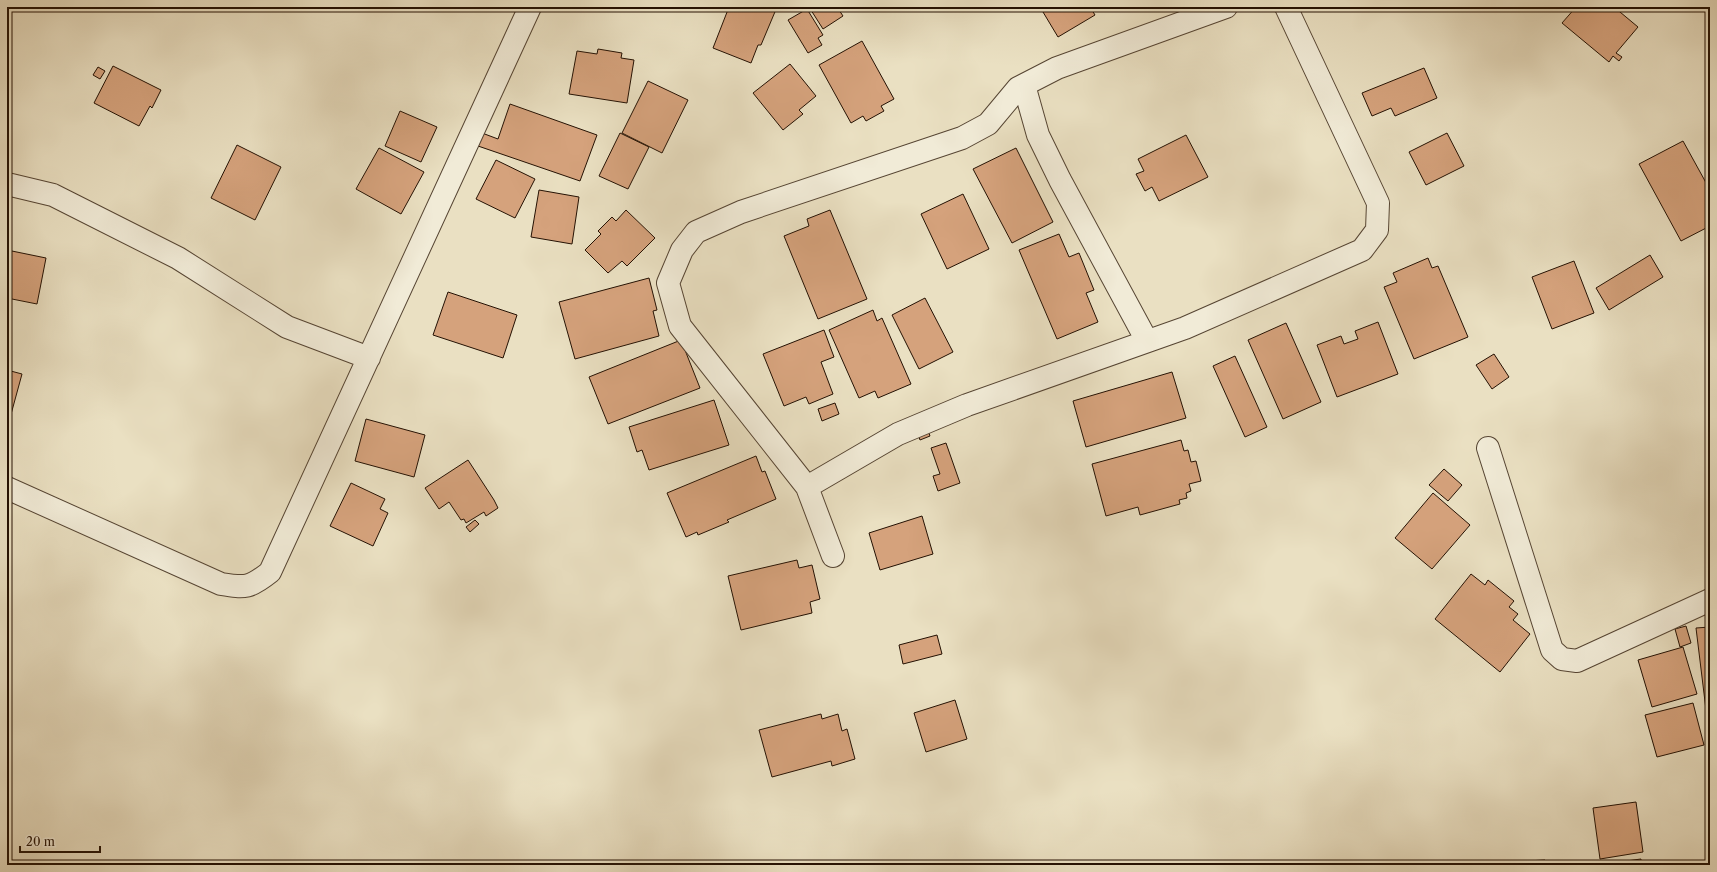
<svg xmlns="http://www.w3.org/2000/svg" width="1717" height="872" font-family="'Libre Caslon Text',serif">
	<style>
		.building { fill: #d5a27c; stroke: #241103 }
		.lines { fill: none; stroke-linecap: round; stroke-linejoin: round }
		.minor-casing { stroke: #564533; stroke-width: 24 }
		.minor { stroke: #f1ebd7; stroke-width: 22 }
	</style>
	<rect width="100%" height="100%" fill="#eae0c2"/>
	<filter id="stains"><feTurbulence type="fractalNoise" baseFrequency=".005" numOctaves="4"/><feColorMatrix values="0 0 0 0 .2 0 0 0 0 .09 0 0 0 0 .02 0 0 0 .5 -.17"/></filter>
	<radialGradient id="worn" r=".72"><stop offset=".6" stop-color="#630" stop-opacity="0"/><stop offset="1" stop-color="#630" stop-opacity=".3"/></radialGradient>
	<path class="building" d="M729,7H777L761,45H758L751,63L713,48Z
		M809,7H837L843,16L823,29Z
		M1040,7H1090L1095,15L1058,37Z
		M1576,7H1614L1638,27L1616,53L1622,57L1619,61L1613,56L1609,62L1562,23Z
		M807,9L823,35L818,38L822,45L808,53L788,20Z
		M862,41L894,99L881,106L884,111L866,121L863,116L851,123L819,65Z
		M598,49L622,53L621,58L634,60L627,103L569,94L577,51L597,54Z
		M790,64L816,96L799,110L803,114L783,130L753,93Z
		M113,66L161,90L152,108L150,106L139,126L94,103Z
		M98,67L105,71L100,79L93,75Z
		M1424,68L1437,98L1395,116L1391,108L1372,116L1362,93Z
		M648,81L688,100L662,153L622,133Z
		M510,104L597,135L580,181L478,146L482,133L498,139Z
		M400,111L437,127L421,162L385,146Z
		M620,133L649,147L628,189L599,176Z
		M1447,133L1464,166L1426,185L1409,152Z
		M1186,135L1208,177L1159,201L1152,187L1145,191L1136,174L1144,171L1138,159Z
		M1683,141L1710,190V226L1681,241L1639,164Z
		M237,145L281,167L255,220L211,198Z
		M379,148L424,172L401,214L356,189Z
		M1016,148L1053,222L1012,243L973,169Z
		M496,160L535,179L515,218L476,199Z
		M539,190L579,197L572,244L531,237Z
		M963,194L989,249L947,269L921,214Z
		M626,210L655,238L627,266L622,261L608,273L585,250L601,234L598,231L612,217L616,221Z
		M830,210L867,299L818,319L784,236L809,226L807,219Z
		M1059,234L1069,257L1079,253L1094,290L1086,293L1098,322L1057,339L1019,250Z
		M7,250L46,258L37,304L7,298Z
		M1650,255L1663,277L1609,310L1596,288Z
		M1428,258L1432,268L1438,266L1468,337L1414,359L1384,287L1397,282L1393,273Z
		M1574,261L1594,313L1552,329L1532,277Z
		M649,278L657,310L653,311L659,336L575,359L559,302Z
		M448,292L517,315L503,358L433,335Z
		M925,298L953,352L919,369L892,315Z
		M873,310L877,321L882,318L911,384L878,398L875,391L859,398L829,330Z
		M1378,322L1398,374L1337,397L1317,345L1341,336L1344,344L1358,339L1355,331Z
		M1286,323L1321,402L1283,419L1248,340Z
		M824,330L834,357L821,362L833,394L809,404L806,397L784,406L763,354Z
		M681,340L700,388L608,424L589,377Z
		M1494,354L1509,377L1492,389L1476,365Z
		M1235,356L1267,427L1245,437L1213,366Z
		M7,370L22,374L10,418L7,417Z
		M1172,372L1186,418L1086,447L1073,401Z
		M714,400L729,445L649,470L642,450L637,452L629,427Z
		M835,403L839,414L822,421L818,409Z
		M366,419L425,435L414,477L355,461Z
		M927,428L930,436L920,440L917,432Z
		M1181,440L1184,451L1188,450L1191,462L1196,461L1201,481L1189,484L1191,491L1186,493L1187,498L1179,500L1180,504L1140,515L1138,507L1106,516L1092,464Z
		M946,443L960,483L938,491L933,476L940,474L931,448Z
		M756,456L762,472L765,471L776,499L727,520L729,522L698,535L697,532L686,537L667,493Z
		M468,460L494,500L498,508L486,516L484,512L466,523L464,519L461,520L449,502L439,509L425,488Z
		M1444,469L1462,485L1448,501L1429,485Z
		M351,483L385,499L380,509L388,513L373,546L330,526Z
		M1433,493L1470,525L1432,569L1395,538Z
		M922,516L933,554L880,570L869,533Z
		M475,520L479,524L470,532L466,527Z
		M797,560L799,568L812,565L820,599L810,602L812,613L741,630L728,576Z
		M1471,574L1485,585L1488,580L1514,601L1509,607L1518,614L1513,620L1530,634L1500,672L1435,619Z
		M1686,626L1691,643L1680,647L1675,629Z
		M1710,627V717L1707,718L1696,628Z
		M937,635L942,654L903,664L899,645Z
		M1683,647L1697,694L1652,707L1638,660Z
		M955,700L967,739L926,752L914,713Z
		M1693,703L1704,745L1657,757L1645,715Z
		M821,714L822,719L838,714L842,731L847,729L855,759L832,766L831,761L772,777L759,730Z
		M1636,802L1643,852L1600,859L1593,808Z
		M1641,859V865H1603V864Z
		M1545,860V865H1506V862Z"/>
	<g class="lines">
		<g class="minor-casing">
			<path id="minor" d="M1024,85L1038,135L1060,180L1147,341
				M7,184L53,195L178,258L287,327L369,358
				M1488,448L1552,650L1562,659L1577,661L1710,600
				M807,487L898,434L967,405L1185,328L1362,250L1377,230L1378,203L1286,7
				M7,488L221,584C246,588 250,588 270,572L530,7
				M833,556L807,487L680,326L668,283L682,250L696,232L741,212L962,138L988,124L1018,88L1057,68L1226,7"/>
		</g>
		<use href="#minor" class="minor"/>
	</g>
	<rect width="1717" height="872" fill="none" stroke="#eae0c2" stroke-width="24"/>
	<rect x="8" y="8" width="1701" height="856" fill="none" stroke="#241103" stroke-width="2"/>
	<rect x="12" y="12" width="1693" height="848" fill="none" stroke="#241103"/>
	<path d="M20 846v6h80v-6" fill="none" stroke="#241103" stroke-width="2"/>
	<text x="26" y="846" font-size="12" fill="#241103" stroke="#f1ebd7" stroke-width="3" paint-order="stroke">20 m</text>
	<rect width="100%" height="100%" filter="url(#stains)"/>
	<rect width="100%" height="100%" fill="url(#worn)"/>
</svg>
